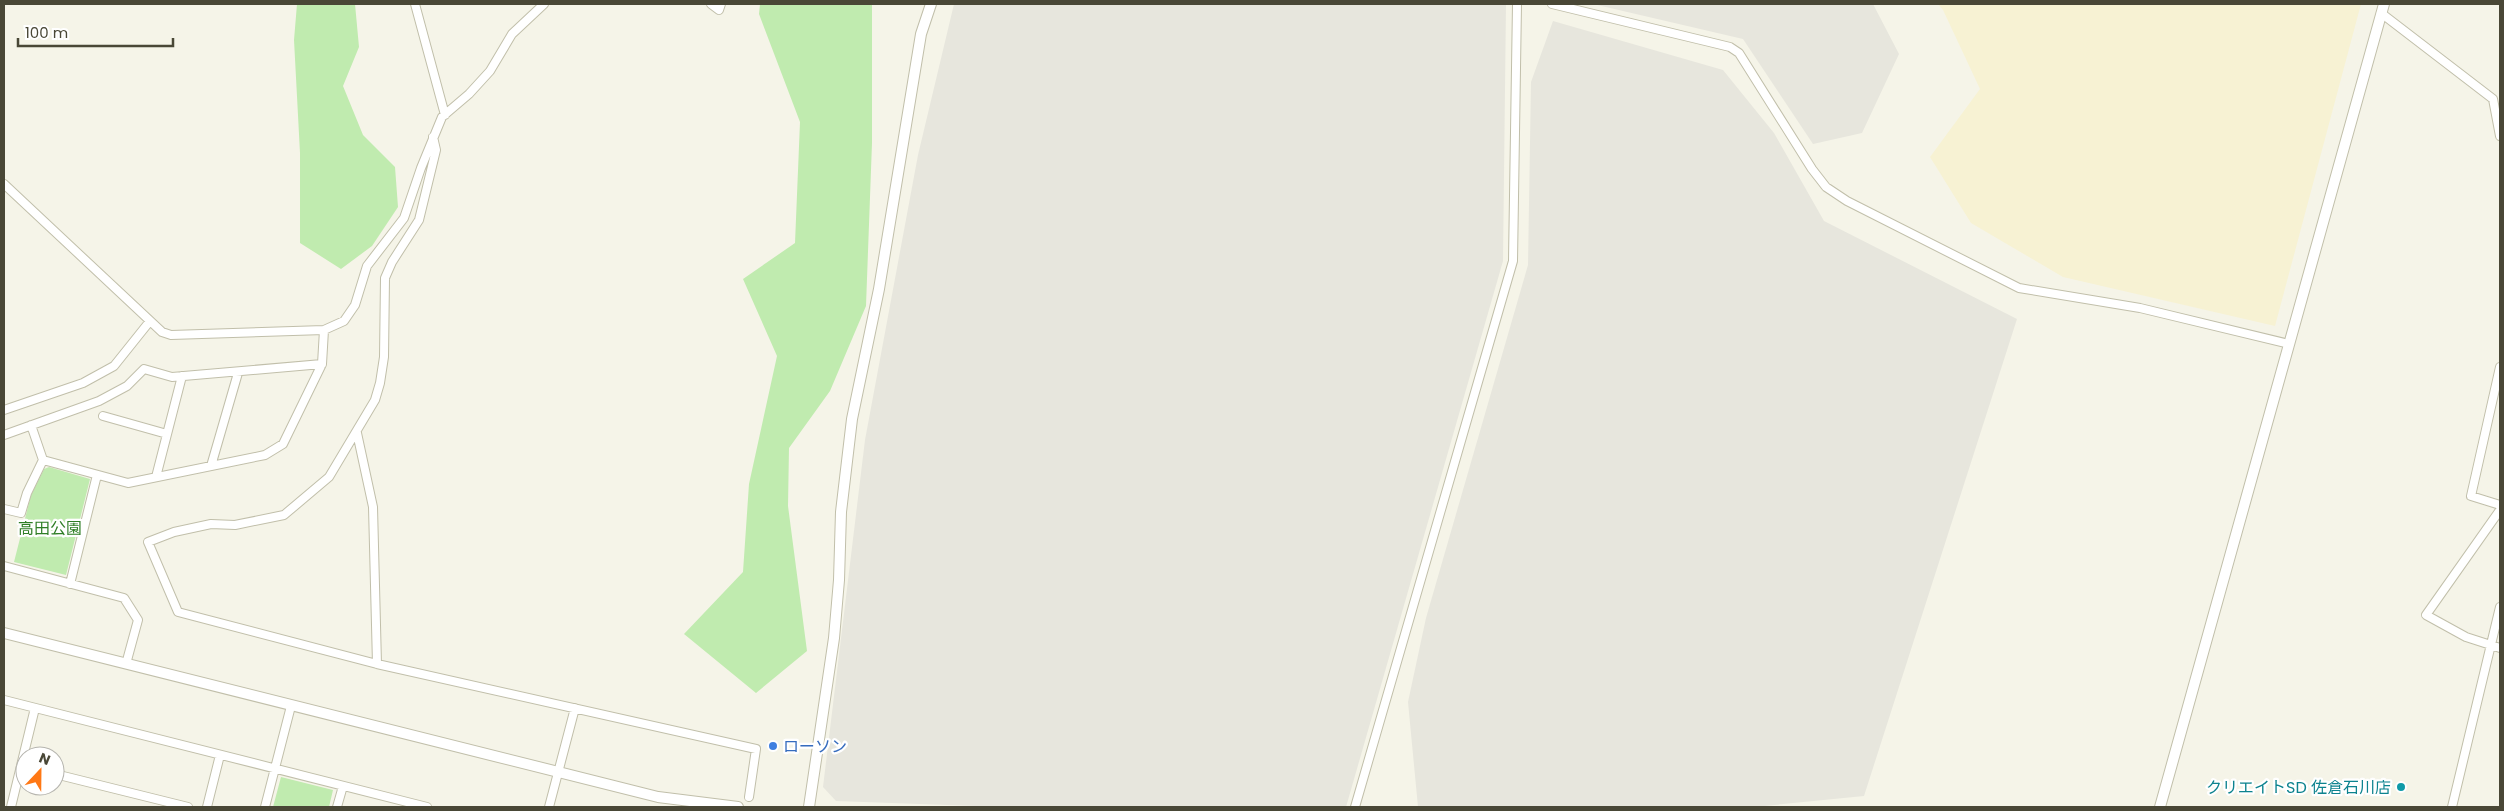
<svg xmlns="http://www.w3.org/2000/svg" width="2504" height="811" font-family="Poppins,'Noto Sans JP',sans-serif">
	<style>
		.commercial { fill: #f7f2d3 }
		.industrial { fill: #e7e6dd }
		.green { fill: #c0ebaf }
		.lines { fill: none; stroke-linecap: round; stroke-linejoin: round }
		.minor-casing { stroke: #c1bfaa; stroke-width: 10 }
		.tertiary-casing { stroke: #c1bfaa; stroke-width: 12 }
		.minor { stroke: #fff; stroke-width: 8 }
		.tertiary { stroke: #fff; stroke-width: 10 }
		.shop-dot { fill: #3f7fe0; stroke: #fff; stroke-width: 2 }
		.culture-dot { fill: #0f9aa8; stroke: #fff; stroke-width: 2 }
		.labels { text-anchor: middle; stroke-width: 4.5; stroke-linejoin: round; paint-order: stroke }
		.park-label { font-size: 16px; fill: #2f7e26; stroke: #fff }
		.shop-label { font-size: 16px; fill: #366cbe; stroke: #fff; text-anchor: start }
		.culture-label { font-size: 16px; fill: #0d838f; stroke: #fff; text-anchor: end }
	</style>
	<rect width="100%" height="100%" fill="#f5f4e8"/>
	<path class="commercial" d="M1938,4H2361L2275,326L2063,277L1971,223L1930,157L1980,89L1943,10Z"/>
	<path class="industrial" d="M954,4H1506L1503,261L1346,807H1003L836,801L823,787L865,440L918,155Z
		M1593,4H1873L1899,54L1862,133L1813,144L1743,39Z
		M1553,21L1723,70L1774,133L1824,221L2017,319L1864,796L1754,807H1418L1408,702L1426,618L1528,265L1531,82Z"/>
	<path class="green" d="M297,4H355L359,47L343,86L363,135L395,167L398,207L372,246L341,269L300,243V153L294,40Z
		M760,4H872V143L866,306L830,391L789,448L788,506L807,651L756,693L684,634L743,572L749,484L777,356L743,279L795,243L800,122L759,14Z
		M49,467L90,479L66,575L14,562L31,495L44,469Z
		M281,777L333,790L329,807H273Z"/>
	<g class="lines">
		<g class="minor-casing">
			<path id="minor" d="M415,4L445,115
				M711,4L719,10L721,4
				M1552,4L1730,47L1739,53L1812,169L1826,187L1847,201L2019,288L2140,308L2289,344
				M2381,13L2493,99L2500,136
				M433,137L436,150L419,220L392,262L385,278L384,357L380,383L375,400L329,477L284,515L235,525L211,524L174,532L148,542L178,612L377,664L756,749L749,797
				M4,184L162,332L171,335L324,330L344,321L355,305L367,266L404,218L421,168L442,117L469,94L490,71L512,34L544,4
				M2500,367L2471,496L2500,505
				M4,410L83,383L114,366L150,321
				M103,416L167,434
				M31,425L43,460
				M357,433L373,507L377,664
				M4,435L99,401L127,386L144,369L172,377L322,364
				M211,466L238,373
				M156,477L182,376
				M4,509L21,513L27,493L43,460L128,483L265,455L283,444L322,364L324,330
				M2500,510L2426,615L2466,637L2500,648
				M4,566L124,598L138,620L126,664
				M70,584L97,475
				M4,700L427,807
				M55,774L188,807
				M11,807L35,708
				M207,807L220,755
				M265,807L291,706
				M337,807L343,786
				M549,807L575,708
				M1355,807L1513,261L1517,4
				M2452,807L2500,607"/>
		</g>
		<g class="tertiary-casing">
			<path id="tertiary" d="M4,633L658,797L738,807
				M809,807L834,638L839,580L841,512L852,419L879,289L921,34L931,4
				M2160,807L2384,4"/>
		</g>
		<use href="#minor" class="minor"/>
		<use href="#tertiary" class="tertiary"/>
	</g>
	<circle class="shop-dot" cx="773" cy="746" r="5"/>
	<circle class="culture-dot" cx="2401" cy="787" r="5"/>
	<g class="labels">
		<g class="park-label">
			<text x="50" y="534">高田公園</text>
		</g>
		<g class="shop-label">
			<text x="783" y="752">ローソン</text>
		</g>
		<g class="culture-label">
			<text x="2391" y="793">クリエイトSD 佐倉石川店</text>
		</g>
	</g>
	<rect width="2504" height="811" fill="none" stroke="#494736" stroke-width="10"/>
	<g transform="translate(40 771) rotate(22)"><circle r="24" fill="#ffffff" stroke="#b6b5af"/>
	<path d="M0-4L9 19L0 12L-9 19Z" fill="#ff7815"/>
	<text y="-8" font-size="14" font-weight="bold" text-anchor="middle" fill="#494736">N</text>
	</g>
	<path d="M18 38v8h155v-8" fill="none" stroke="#494736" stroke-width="2.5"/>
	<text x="25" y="38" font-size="15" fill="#494736" stroke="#ffffff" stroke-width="4" paint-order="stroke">100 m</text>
</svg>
